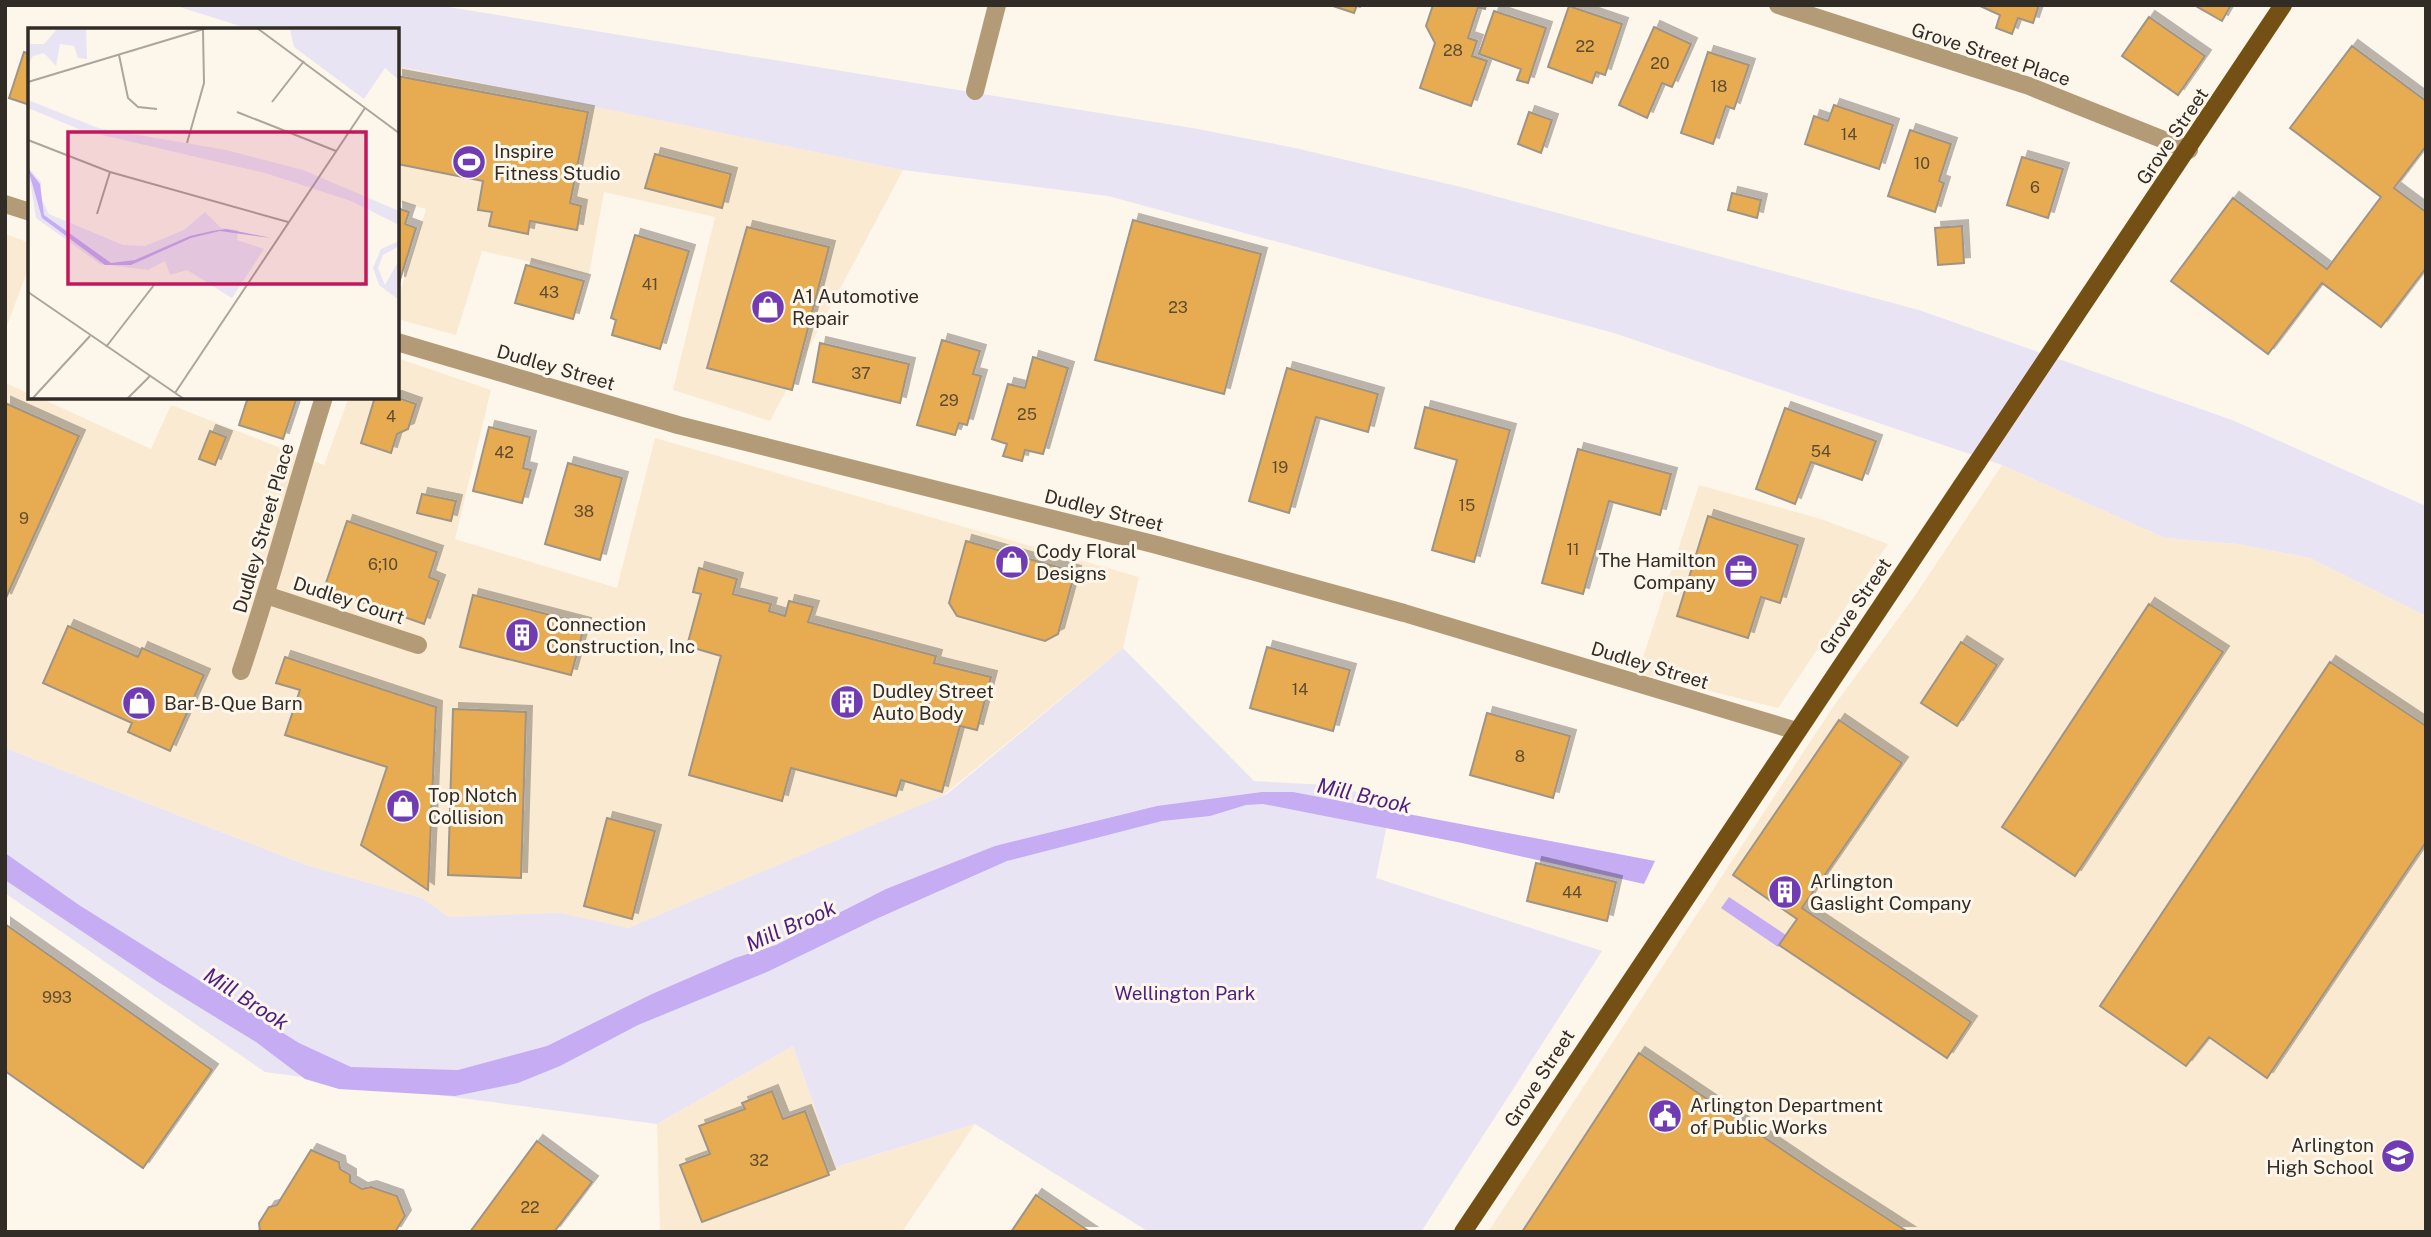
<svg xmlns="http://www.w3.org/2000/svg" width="2431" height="1237" font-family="'Public Sans',sans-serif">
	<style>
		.built { fill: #fbead2 }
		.green { fill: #e9e4f4 }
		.water { fill: #c5acf3 }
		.building { fill: #e7ab51; stroke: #a09485; stroke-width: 2; filter: url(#shadow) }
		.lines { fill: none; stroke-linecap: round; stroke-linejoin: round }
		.minor { stroke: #b49b77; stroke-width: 18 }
		.major { stroke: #745015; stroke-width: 18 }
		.labels { text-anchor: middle; stroke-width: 6; stroke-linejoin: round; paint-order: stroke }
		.number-label { font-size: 16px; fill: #5e4c31 }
		.street-label { font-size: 19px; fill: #312c26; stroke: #fdf6eb }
		.poi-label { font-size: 19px; fill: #312c26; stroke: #fdf6eb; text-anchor: start }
		.park-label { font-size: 19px; fill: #4d1d83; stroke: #fdf6eb }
		.water-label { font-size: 21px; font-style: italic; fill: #4d1d83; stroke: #fdf6eb }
		.inset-road { fill: none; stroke: #aba59c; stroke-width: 2 }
		.view { fill: #c2185b; fill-opacity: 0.15; stroke: #c2185b; stroke-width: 3.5 }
		.inset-edge { fill: none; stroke: #312c26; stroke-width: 3.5 }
	</style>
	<defs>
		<filter id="shadow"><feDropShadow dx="6" dy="-6" stdDeviation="0" flood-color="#0004"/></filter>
	</defs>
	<rect width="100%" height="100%" fill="#fdf6eb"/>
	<path class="built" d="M397,66L628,113L903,170L770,421L673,390L715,217L604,192L589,275L482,251L456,335L397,319V302L426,209L397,201Z
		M5,234L30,243V264L5,331Z
		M397,358L491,390L455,539L617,588L655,438L1139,577L1123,648L941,797L628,928L553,914L449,917L422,898L306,865L5,748V383L30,394V397H38L151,449L171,405L324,465L349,397H397Z
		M2002,465L2165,538L2238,544L2310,558L2426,616V1232H1488L1833,707L1914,597Z
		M1699,485L1821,519L1888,544L1778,708L1638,673Z
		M793,1046L836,1167L975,1124L902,1232H660L657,1124Z"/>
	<path class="green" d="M173,5H436L1198,129L1295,148L1461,187L1919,310L2232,420L2426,506V616L2310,558L2238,544L2165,538L2002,465L1614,333L1108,196L903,170L397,66V30H253Z
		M1123,648L1254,781L1327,785L1392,800L1376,878L1602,951L1421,1232H1149L975,1124L836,1167L793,1046L657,1124L265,1072L5,893V748L306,865L422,898L449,917L560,913L628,928L947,794Z"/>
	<path class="water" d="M1262,792H1293L1655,861L1644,884L1462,843L1263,804L1246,805L1210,816L1162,821L1007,861L876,919L767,972L638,1025L560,1066L518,1083L455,1096L339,1089L305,1079L256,1042L158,982L5,880V853L79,905L299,1043L351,1067L458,1070L547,1046L652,994L735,958L776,945L886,889L995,846L1157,806Z
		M1729,897L1786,935L1778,947L1721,908Z"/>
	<path class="building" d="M1330,5H1357L1354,13Z
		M1433,5H1486L1485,9L1478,7L1468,38L1477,41L1472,56L1487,61L1471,106L1420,88L1435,43L1426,26Z
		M1978,5H2039L2033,23L2018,18L2012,34L1996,28L2000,15Z
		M2194,5H2231L2222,21Z
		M1569,6L1622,24L1605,75L1596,72L1592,83L1548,67Z
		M1494,11L1546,28L1528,83L1517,80L1521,69L1479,54Z
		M2149,17L2205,56L2178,95L2122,56Z
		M1654,27L1691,44L1672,87L1662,83L1647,118L1619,105Z
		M2352,46L2426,101V146L2394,188L2426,212V268L2381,327L2322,283L2268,354L2171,281L2233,198L2327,269L2381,197L2290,128Z
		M24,52L30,54V105L9,98Z
		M1708,52L1749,65L1734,109L1726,106L1713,144L1681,133Z
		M397,76L588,112L570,203L581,206L577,230L530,221L528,234L489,226L492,212L478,210L483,181L397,164Z
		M1834,105L1893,125L1879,169L1805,144L1814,116L1828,121Z
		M1529,112L1552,120L1541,153L1518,144Z
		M1910,130L1951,144L1939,181L1944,183L1935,212L1888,196Z
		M655,154L731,174L722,208L645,188Z
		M2022,157L2063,169L2048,218L2007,205Z
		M1732,193L1761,200L1757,218L1728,210Z
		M397,208L409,212L405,224L416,228L399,283Z
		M1133,220L1261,254L1224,394L1095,360Z
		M1962,226L1964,263L1938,265L1935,228Z
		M747,227L829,247L792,390L707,368Z
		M635,235L689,251L660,349L612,335L616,320L611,318Z
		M526,265L584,281L573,319L515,303Z
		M942,340L980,351L973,374L981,376L967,425L959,423L955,435L917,425Z
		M820,343L909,364L900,403L813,382Z
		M1033,357L1068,368L1043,454L1025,450L1022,461L1003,456L1007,444L992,439L1008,384L1025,388Z
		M1287,368L1378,394L1368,432L1316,417L1289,513L1249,501Z
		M248,397H297L283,439L239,425Z
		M375,397H396L416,404L408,429L397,434L391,453L361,443Z
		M5,403L79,436L5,600Z
		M1425,407L1510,430L1474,562L1432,550L1457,460L1415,448Z
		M1785,408L1876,441L1862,480L1811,462L1795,504L1756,489Z
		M489,427L530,437L523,468L531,470L522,503L473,491Z
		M210,431L226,437L215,465L199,459Z
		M1578,449L1671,474L1660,515L1609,501L1583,594L1542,583Z
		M568,463L622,478L600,560L545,544Z
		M422,494L456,501L451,521L417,513Z
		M1708,516L1798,545L1780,603L1761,597L1748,638L1677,616Z
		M347,521L437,552L429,577L439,581L424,624L324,589Z
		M966,541L1075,572L1058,634L1045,641L957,616L949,603Z
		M699,568L737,579L733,594L771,604L769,611L785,616L789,601L813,607L808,622L936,656L934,663L991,677L977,730L960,726L942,792L901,780L896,796L791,768L782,801L689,775L721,656L687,646L701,594L693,592Z
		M473,595L585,624L571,675L460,647Z
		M2149,604L2223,652L2075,876L2002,827Z
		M68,626L138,657L142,648L204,675L170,751L128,732L132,723L43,683Z
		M1961,642L1997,665L1957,726L1921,703Z
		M1267,647L1350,670L1333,731L1250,708Z
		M285,657L436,707L428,890L361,845L387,767L285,735L300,690L276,683Z
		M2330,662L2426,726V842L2267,1078L2209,1037L2186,1066L2100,1006Z
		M453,709L526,712L521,878L448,875Z
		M1487,713L1570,736L1553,798L1470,775Z
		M1839,720L1902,763L1802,908L1971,1022L1947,1058L1779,945L1797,919L1733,875Z
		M607,818L655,831L632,919L584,906Z
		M1536,863L1616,882L1607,921L1527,901Z
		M5,924L212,1070L143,1168L5,1071Z
		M1639,1053L1826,1179L1908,1232H1522Z
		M772,1091L783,1119L805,1111L829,1175L702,1222L680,1165L710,1154L699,1126L745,1109L742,1103Z
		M537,1141L592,1182L554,1232H470Z
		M311,1150L339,1162L340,1169L350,1175V1182L362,1189L371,1187L397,1196L405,1216L395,1232H260L259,1223L269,1207L277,1205Z
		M1036,1195L1090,1232H1011Z"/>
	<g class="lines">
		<path class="minor" d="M1778,5L2029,86L2189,150
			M975,91L997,5
			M5,204L30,212
			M397,342L678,425L1157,545L1404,613L1797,731
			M266,595L418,645
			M241,671C272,580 295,488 324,397"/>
		<path class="major" d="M1463,1232L2283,5"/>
	</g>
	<defs>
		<g id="stadium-disc" transform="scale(1.75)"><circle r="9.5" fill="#713cb3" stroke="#fdf6eb"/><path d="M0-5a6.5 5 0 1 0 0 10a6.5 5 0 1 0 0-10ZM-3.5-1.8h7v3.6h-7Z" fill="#fff"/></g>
		<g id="shop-disc" transform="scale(1.75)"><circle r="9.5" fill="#713cb3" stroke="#fdf6eb"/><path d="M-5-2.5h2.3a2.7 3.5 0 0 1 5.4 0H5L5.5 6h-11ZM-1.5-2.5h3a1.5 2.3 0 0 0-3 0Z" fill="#fff"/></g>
		<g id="office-disc" transform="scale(1.75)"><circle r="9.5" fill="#713cb3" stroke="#fdf6eb"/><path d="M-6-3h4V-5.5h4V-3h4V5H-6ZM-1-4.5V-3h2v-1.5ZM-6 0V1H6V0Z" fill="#fff"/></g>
		<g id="building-disc" transform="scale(1.75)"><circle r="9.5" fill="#713cb3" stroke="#fdf6eb"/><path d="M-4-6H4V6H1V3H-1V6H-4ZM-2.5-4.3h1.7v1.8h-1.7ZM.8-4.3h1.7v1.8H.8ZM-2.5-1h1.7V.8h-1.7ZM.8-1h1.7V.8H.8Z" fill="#fff"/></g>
		<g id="civic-disc" transform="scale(1.75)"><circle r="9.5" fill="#713cb3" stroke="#fdf6eb"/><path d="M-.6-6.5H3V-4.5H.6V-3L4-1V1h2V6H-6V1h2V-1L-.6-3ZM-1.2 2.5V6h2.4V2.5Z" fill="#fff"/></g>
		<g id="school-disc" transform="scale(1.75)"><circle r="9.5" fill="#713cb3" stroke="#fdf6eb"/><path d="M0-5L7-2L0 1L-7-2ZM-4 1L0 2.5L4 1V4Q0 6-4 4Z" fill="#fff"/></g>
	</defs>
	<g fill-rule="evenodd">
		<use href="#stadium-disc" x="469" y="162"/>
		<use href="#shop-disc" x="768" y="307"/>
		<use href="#shop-disc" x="1012" y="562"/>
		<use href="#office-disc" x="1741" y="571"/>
		<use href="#building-disc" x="522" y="635"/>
		<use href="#building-disc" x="847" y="702"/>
		<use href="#shop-disc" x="139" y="703"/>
		<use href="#shop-disc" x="403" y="806"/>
		<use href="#building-disc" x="1785" y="892"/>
		<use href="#civic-disc" x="1665" y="1116"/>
		<use href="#school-disc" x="2398" y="1156"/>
	</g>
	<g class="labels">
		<g class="number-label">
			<text x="1585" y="52">22</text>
			<text x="1453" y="56">28</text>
			<text x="1660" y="69">20</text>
			<text x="1719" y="92">18</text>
			<text x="1849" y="140">14</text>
			<text x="1922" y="169">10</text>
			<text x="2035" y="193">6</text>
			<text x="650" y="290">41</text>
			<text x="549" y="298">43</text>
			<text x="1178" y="313">23</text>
			<text x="861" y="379">37</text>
			<text x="949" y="406">29</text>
			<text x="1027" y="420">25</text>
			<text x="391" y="422">4</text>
			<text x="1821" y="457">54</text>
			<text x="504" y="458">42</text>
			<text x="1280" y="473">19</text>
			<text x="1467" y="511">15</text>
			<text x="584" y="517">38</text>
			<text x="24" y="524">9</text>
			<text x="1573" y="555">11</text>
			<text x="383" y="570">6;10</text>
			<text x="1300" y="695">14</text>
			<text x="1520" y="762">8</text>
			<text x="1572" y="898">44</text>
			<text x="57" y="1003">993</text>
			<text x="759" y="1166">32</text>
			<text x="530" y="1213">22</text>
		</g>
		<g class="street-label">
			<text transform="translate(1991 54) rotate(18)" y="7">Grove Street Place</text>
			<text transform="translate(2172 136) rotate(-56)" y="7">Grove Street</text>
			<text transform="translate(556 367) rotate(16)" y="7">Dudley Street</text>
			<text transform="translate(1104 510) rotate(14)" y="7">Dudley Street</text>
			<text transform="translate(263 528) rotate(-74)" y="7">Dudley Street Place</text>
			<text transform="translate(349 600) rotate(18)" y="7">Dudley Court</text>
			<text transform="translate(1855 606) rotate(-56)" y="7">Grove Street</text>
			<text transform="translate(1650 665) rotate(17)" y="7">Dudley Street</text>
			<text transform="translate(1539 1078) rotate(-57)" y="7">Grove Street</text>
		</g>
		<g class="poi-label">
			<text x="494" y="158">Inspire<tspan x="494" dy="22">Fitness Studio</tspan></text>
			<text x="792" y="303">A1 Automotive<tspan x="792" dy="22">Repair</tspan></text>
			<text x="1036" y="558">Cody Floral<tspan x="1036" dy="22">Designs</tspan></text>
			<text x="1716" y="567" text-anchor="end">The Hamilton<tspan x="1716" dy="22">Company</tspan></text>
			<text x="546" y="631">Connection<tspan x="546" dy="22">Construction, Inc</tspan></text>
			<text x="872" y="698">Dudley Street<tspan x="872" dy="22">Auto Body</tspan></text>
			<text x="164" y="710">Bar-B-Que Barn</text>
			<text x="428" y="802">Top Notch<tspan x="428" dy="22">Collision</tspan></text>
			<text x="1810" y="888">Arlington<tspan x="1810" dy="22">Gaslight Company</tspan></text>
			<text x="1690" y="1112">Arlington Department<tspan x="1690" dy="22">of Public Works</tspan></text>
			<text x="2374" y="1152" text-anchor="end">Arlington<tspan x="2374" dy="22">High School</tspan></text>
		</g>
		<g class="park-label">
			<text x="1185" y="1000">Wellington Park</text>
		</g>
		<g class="water-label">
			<text transform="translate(1364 796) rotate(13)" y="7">Mill Brook</text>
			<text transform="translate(791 926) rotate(-24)" y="7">Mill Brook</text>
			<text transform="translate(246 999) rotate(33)" y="7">Mill Brook</text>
		</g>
	</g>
	<g transform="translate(28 28)">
		<rect width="371" height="371" fill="#fdf6eb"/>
		<path d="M30,0H58L59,31L50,30L46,18L32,16L28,38L16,25L5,28L0,37V16H16ZM371,0V52L357,40L336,71L266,19L262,2ZM0,72L70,100L198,122L275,142L371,183V197L323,173L237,145L53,102L0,80ZM0,139L13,154V170L21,186L95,217L117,218L156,202L177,184L193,200L210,202L209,212L236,221L204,270L159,242L142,247L137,233L120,242L72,236L8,190ZM371,213V218L355,227L350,240L357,257L371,232V272L351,257L345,240L353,221Z" fill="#e9e4f4"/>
		<path d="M0,141L12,156L16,187L83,235L107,232L162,208L184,203L198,201L243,210L192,203L163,210L103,237H77L14,190Z" fill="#c5acf3"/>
		<path class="inset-road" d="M229,0L371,105M91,27L100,70L110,79L129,81M0,54L179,0M244,74L276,33M209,84L308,123M0,112L82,144L260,194M159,115L176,55L175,2M69,186L82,144M0,264L156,371M78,319L126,257M147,365L337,80M4,371L62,308M99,371L122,348"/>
		<path class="view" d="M40,104H338V256H40Z"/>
		<rect width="371" height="371" class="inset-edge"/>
	</g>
	<rect width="2431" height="1237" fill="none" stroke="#312c26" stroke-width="14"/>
</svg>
